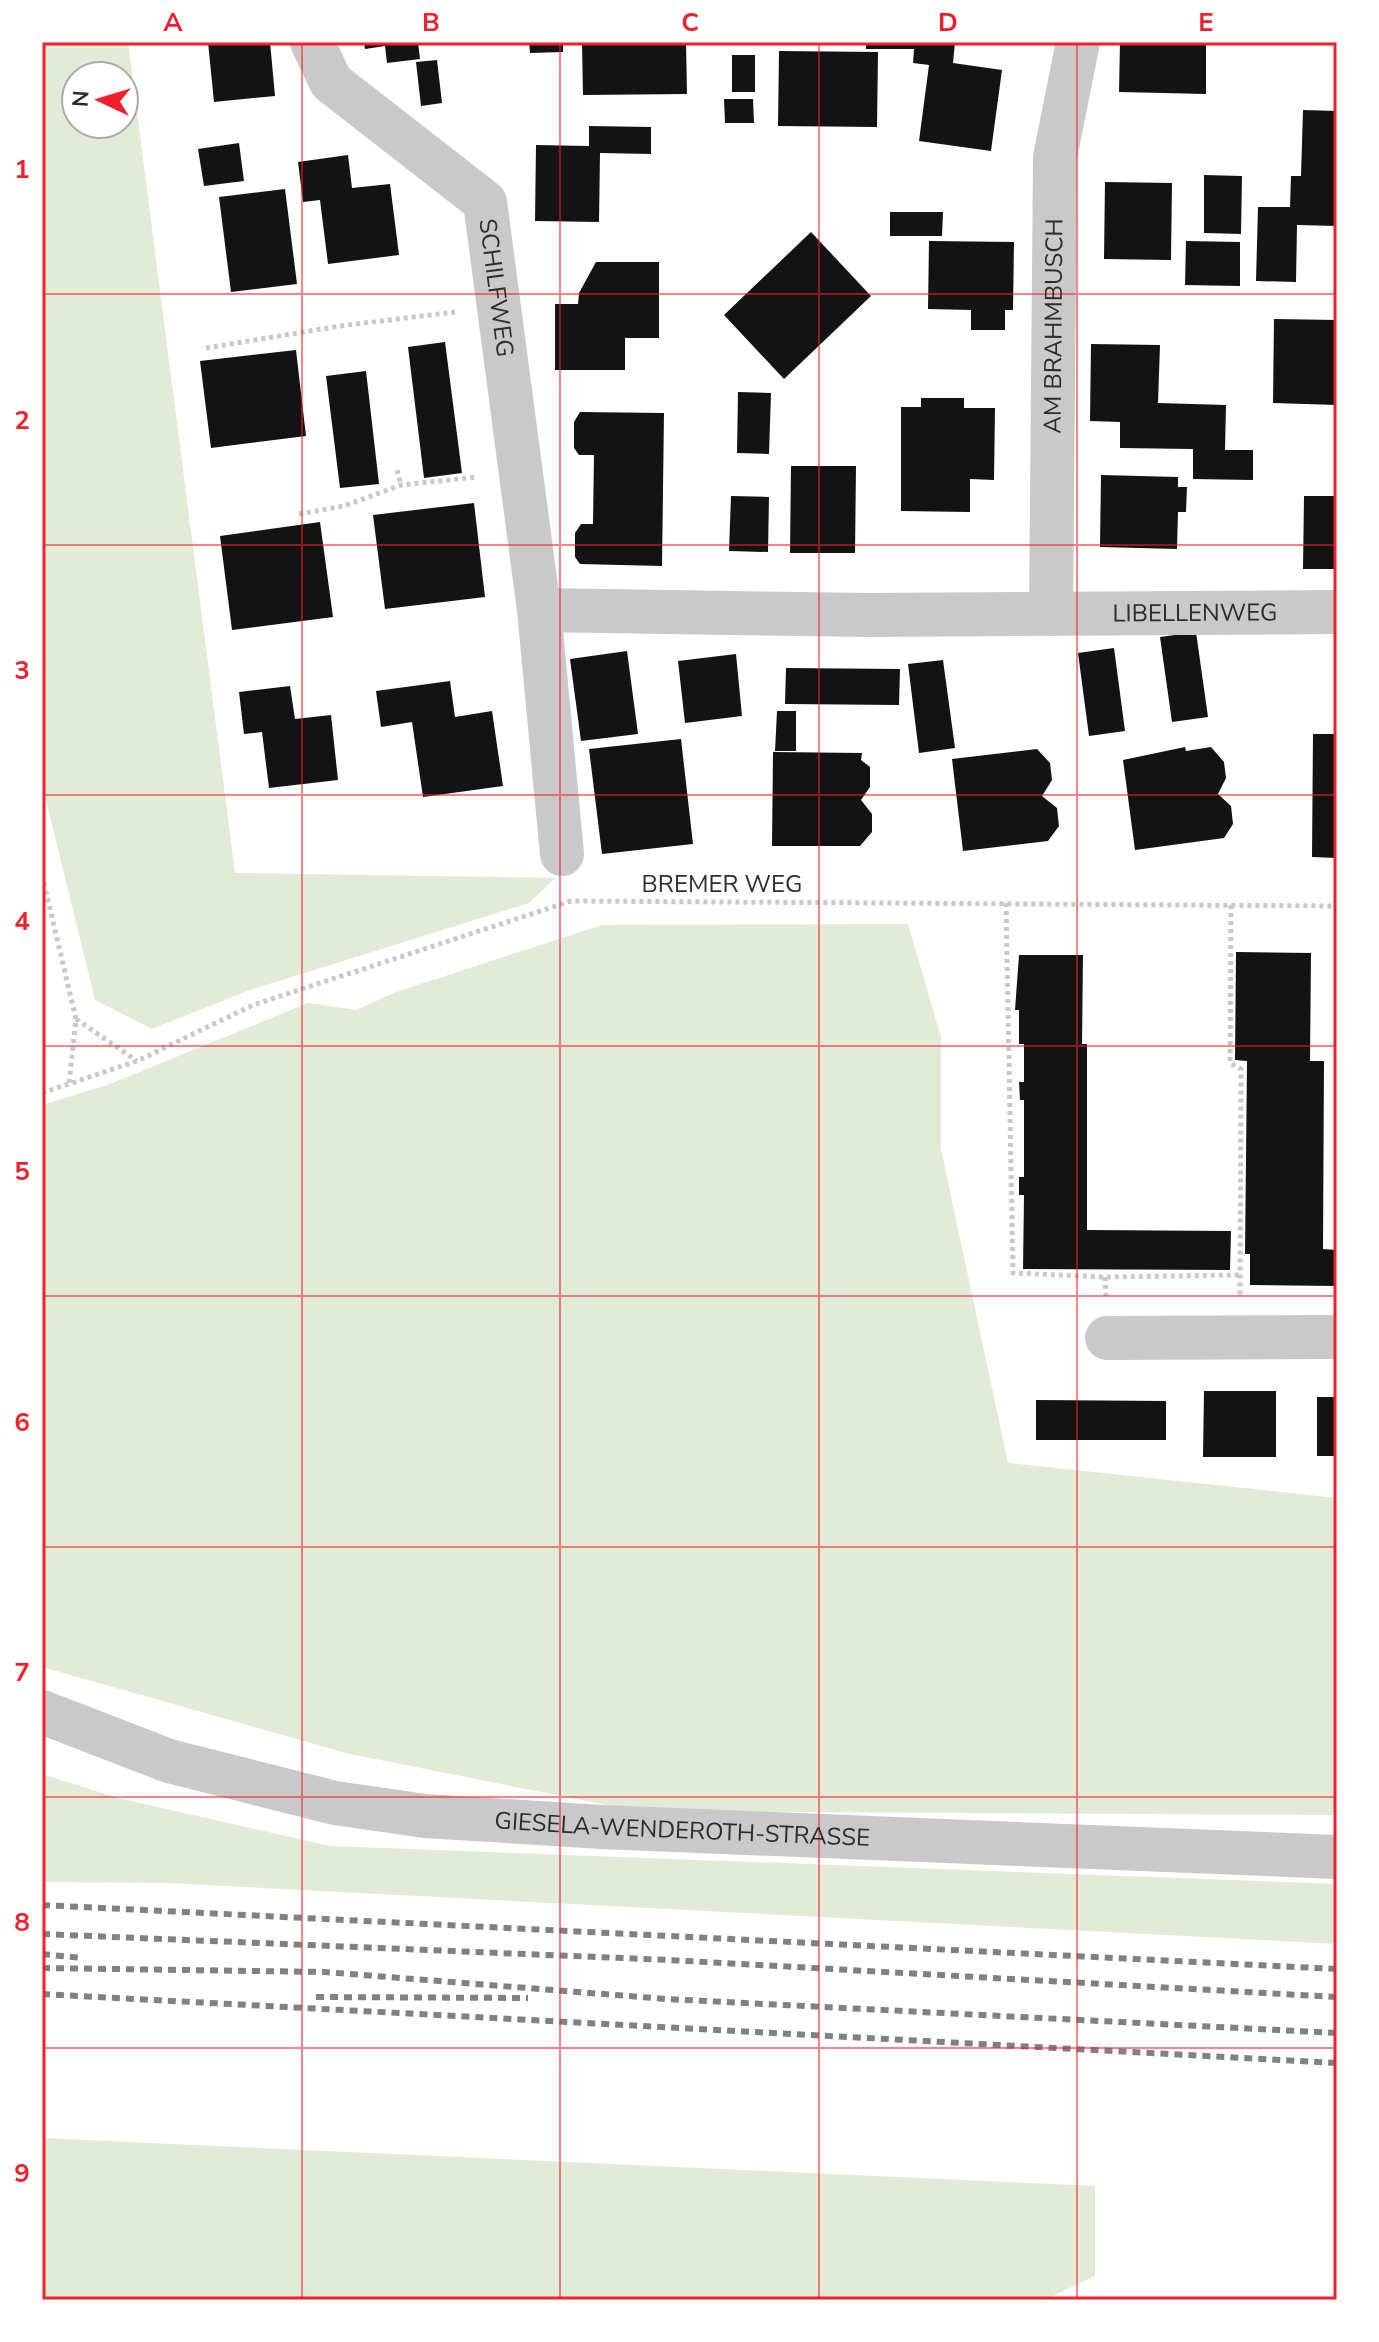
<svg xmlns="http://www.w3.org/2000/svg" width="1379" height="2342" font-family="'Nunito Sans',sans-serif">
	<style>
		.green { fill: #e2ebd8; fill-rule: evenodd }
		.building { fill: #131313 }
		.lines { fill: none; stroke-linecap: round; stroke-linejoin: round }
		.path { stroke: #c9c9c9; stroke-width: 5; stroke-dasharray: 4 4; stroke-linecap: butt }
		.minor { stroke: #c9c9c9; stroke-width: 44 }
		.rail { stroke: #818181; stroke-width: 6; stroke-dasharray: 8 6; stroke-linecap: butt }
		.grid { fill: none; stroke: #f21f2c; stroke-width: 2; stroke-opacity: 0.55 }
		.labels { text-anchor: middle; stroke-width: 8; stroke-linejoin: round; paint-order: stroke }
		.street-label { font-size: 24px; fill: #2c2c2c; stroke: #fff }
		.neatline { fill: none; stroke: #f21f2c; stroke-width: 3 }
		.grid-label { font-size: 26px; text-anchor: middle; font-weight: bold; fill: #f21f2c }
	</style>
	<rect width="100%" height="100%" fill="#fff"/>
	<path class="green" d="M42,42H128L235,873L555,878L529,903L250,990L152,1029L95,1000L42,784ZM124,76V124H76V76Z
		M908,924L941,1037V1149L1008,1463L1337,1498V1815L637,1811L350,1754L42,1667V1105L110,1084L308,1003L356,1010L396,992L602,925Z
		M42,1774L118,1798L330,1846L1337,1884V1944L168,1883L42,1882Z
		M42,2138L1095,2186V2276L1044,2300H42Z"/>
	<path class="building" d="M208,42H270L275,96L214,102Z
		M364,42H418L420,59L387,63L385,46L365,49Z
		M529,42H563V52L530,53Z
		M582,42H686L687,94L583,95Z
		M866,42H955L953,63L1002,70L991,151L919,141L929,65L913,63L914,49H866Z
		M1120,42H1206V94L1119,92Z
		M779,51L878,52L877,127L778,126Z
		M732,55H755V92H732Z
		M437,60L442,103L421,106L416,62Z
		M724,99H753L754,123H725Z
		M1303,110L1337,111V226L1297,225L1296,282L1256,281L1258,207H1290L1291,176H1301Z
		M589,126L651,127V154L600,153L599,222L535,221L536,145L589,146Z
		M239,143L244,181L204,186L198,149Z
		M348,155L352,188L390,184L399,255L328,264L320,200L303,202L298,162Z
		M1204,175L1242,176L1241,234L1204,233Z
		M1105,182L1172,183L1171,260L1104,259Z
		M285,189L297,284L231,292L219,197Z
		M890,212H943L942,236H890Z
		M811,232L871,296L784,379L724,315Z
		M929,241L1014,242L1013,310H1005V330H971V310L928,309Z
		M1186,241L1240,242V286L1185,285Z
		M596,262H659V338H625V370H555V304H578L579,293Z
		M1274,319L1337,320V405L1273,403Z
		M445,342L462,473L424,478L408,347Z
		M1091,344L1160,345L1158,403L1226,405L1225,450H1253V480L1193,479V449L1120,448V422L1090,421Z
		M296,350L306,436L211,448L200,361Z
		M366,371L379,484L340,488L326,376Z
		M738,392L771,393L769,454L737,453Z
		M921,398H964V408H995L994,480L970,479V512L901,511V407H921Z
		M580,412L664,413L662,566L580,564L575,557V533L581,524H593L594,455H579L574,448V422Z
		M791,466H856L855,553H790Z
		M1101,475L1178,477V487H1187L1186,512H1178L1177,549L1100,547Z
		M731,496L769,497L768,552L729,551Z
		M1304,496H1337V569H1303Z
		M474,503L485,597L385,609L373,515Z
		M320,522L333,617L232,630L220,536Z
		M1196,632L1208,717L1172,722L1160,637Z
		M1114,648L1125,731L1089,736L1078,653Z
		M627,651L638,734L581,741L570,659Z
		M736,654L742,716L685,723L678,661Z
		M943,660L955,748L919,753L908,664Z
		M786,668L900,669L899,705L785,704Z
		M450,681L455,717L492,711L503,786L423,797L412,722L381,727L376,691Z
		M290,686L295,719L331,715L338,780L269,788L262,732L244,734L239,692Z
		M777,711H796V751H775Z
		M1313,734H1337V858L1312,857Z
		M681,739L693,844L602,854L589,749Z
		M1185,747L1186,751L1211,747L1224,762L1226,778L1218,794L1231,806L1233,824L1224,838L1135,850L1123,760Z
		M1037,749L1050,763L1052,780L1042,796L1057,808L1059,826L1048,841L963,851L952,759Z
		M773,752L862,753L861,760L870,767V787L861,800L872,814V832L860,846H772Z
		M1236,952L1311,953L1310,1061H1324L1323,1249L1337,1250V1286L1250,1285V1254H1245L1247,1061L1235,1060Z
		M1019,955H1083L1082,1044H1087V1230L1231,1231L1230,1270L1023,1269L1024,1195H1019V1177H1024V1100H1020L1019,1082H1024V1044H1019V1010H1015Z
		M1204,1391H1276V1457H1203Z
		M1317,1397H1337V1456H1317Z
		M1036,1400L1166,1401V1440H1036Z"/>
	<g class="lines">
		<path class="path" d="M206,348L340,326L455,312
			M397,470L401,485
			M299,514L344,506L401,485L477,477
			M42,875L76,1019L69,1084
			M1006,903L1013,1273L1105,1277L1240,1275
			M1231,905L1230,1063L1241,1069L1240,1296
			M76,1019L137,1061
			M42,1093L137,1061L253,1005L571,901L1337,906
			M1105,1277L1106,1296"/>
		<g class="minor">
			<path id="s1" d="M312,42L331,82L485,202L539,610L562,854"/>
			<path id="s2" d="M539,610L869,615L1337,612"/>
			<path id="s3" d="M1051,614L1055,157L1078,42"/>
			<path d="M1107,1338L1337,1337"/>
			<path id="s4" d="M42,1712L169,1761L335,1803L425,1816L602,1827L1337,1857"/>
		</g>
		<path class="rail" d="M42,1905L1337,1969
			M42,1934L669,1960L1337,1997
			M42,1954L82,1958
			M42,1968L325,1972L666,1999L1337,2033
			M42,1994L1337,2063
			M316,1997L528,1998"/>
	</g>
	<path class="grid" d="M302,42V2300M560,42V2300M819,42V2300M1077,42V2300M42,294H1337M42,545H1337M42,795H1337M42,1046H1337M42,1296H1337M42,1547H1337M42,1797H1337M42,2048H1337"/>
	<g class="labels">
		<g class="street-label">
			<text dy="8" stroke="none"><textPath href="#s1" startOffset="326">SCHILFWEG</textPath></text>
			<text dy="8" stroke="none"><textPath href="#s3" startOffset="288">AM BRAHMBUSCH</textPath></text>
			<text dy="8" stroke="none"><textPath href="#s2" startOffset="656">LIBELLENWEG</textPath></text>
			<text x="722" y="892">BREMER WEG</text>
			<text dy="8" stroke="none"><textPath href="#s4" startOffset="656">GIESELA-WENDEROTH-STRASSE</textPath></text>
		</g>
	</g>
	<rect width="1379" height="2342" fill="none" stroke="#ffffff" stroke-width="88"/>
	<g transform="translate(100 100) rotate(274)"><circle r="38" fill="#ffffff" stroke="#ababab" stroke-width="2"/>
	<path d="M0-6L14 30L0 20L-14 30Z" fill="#f21f2c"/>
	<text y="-12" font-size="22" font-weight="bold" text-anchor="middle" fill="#2c2c2c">N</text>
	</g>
	<rect x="44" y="44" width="1291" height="2254" class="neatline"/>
	<g class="grid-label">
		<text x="173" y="31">A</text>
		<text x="431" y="31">B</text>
		<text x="690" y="31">C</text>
		<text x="948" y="31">D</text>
		<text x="1206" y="31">E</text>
		<text x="22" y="178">1</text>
		<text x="22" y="429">2</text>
		<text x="22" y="679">3</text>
		<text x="22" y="930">4</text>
		<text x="22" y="1180">5</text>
		<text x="22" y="1431">6</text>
		<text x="22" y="1681">7</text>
		<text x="22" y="1931">8</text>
		<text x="22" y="2182">9</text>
	</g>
</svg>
